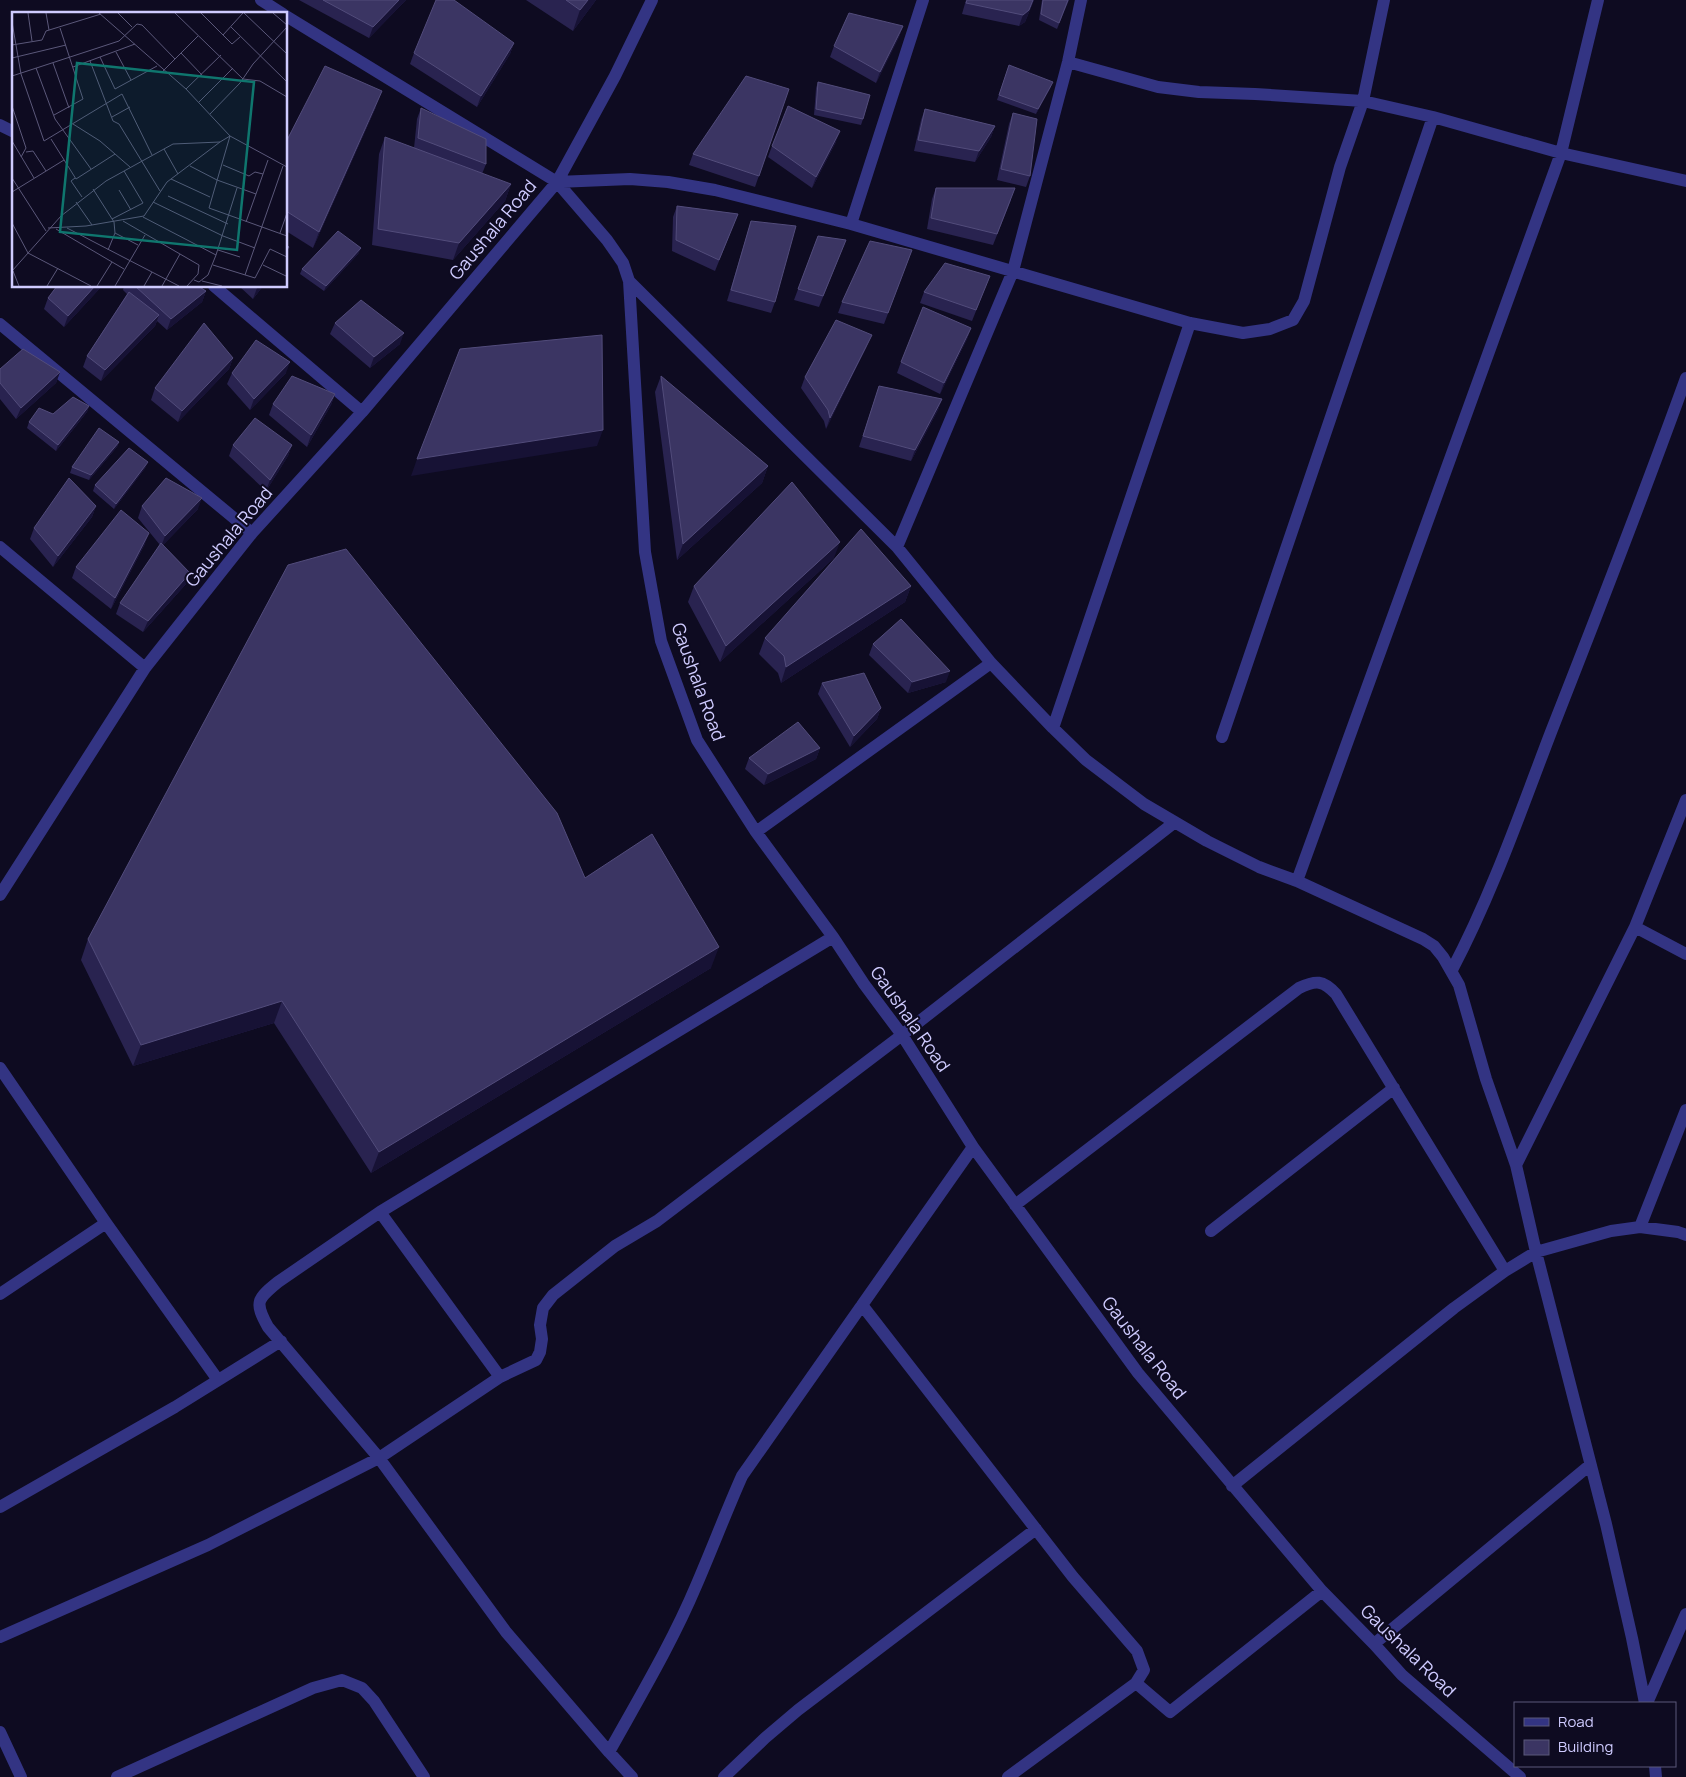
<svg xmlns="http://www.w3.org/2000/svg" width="1686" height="1777" font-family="Manrope,sans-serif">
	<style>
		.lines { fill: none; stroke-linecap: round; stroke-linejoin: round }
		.minor { stroke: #333483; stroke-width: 12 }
		.wall { fill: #292350 }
		.shaded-wall { fill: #171235 }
		.building { fill: #3b3563; stroke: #524c7b }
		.labels { text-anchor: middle; stroke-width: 4; stroke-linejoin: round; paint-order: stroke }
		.street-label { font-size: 18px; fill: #cfcbff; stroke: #0e0b21 }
		.inset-road { fill: none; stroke: #5b587a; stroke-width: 1 }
		.view { fill: #0f766e; fill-opacity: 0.15; stroke: #0f766e; stroke-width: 2.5 }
		.inset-edge { fill: none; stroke: #cfcbff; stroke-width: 2.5 }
	</style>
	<rect width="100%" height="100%" fill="#0e0b21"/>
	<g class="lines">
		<path class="minor" d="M261,0L283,14
			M286,16L557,182L630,179L668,182L715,190L851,224L1190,323L1243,333L1270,329L1293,320L1304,301L1340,167L1363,101L1384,0
			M1068,62L1158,87L1199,92L1255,94L1363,101L1433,117L1561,153L1686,181
			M0,125L14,132
			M557,182L607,240L623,263L629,281L645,552L661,641L697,740L756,832L833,937L864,984L902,1035L973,1147L1138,1373L1322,1591L1374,1644L1402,1675L1520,1777
			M851,224L923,0
			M629,281L897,547L991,663L1053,728L1086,760L1144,804L1207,841L1259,867L1297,881L1423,939L1434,946L1443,957L1459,985L1486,1079L1516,1165L1536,1252L1606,1524L1632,1638L1645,1703
			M214,286L362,412
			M0,324L252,533
			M0,547L145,668
			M897,547L1013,271L1068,62L1081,0
			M1053,728L1190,323
			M1222,737L1433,117
			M756,832L991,663
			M1297,881L1561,153L1598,0
			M0,895L145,668L252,533L362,412L557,182L615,76L652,0
			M1635,927L1686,954
			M1452,970C1492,894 1520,813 1551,732C1597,615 1643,497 1686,378
			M0,1068L106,1223L218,1380
			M1516,1165L1635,927L1686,800
			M1015,1205L1299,988C1316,980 1323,980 1336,994L1505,1271
			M380,1212L500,1377
			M1640,1227L1686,1110
			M1211,1231L1394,1088
			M0,1294L106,1223
			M862,1305L1073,1577L1137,1651L1144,1670L1136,1683L1008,1777
			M1232,1486L1454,1308L1505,1271L1536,1252L1611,1231L1640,1227L1678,1232L1686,1235
			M0,1507L175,1407L281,1341
			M0,1637L208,1545L379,1458L500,1377L536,1360L540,1352L542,1339L540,1325L543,1308L553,1295L615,1246L657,1221L902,1035L1175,822
			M1374,1644L1590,1465
			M1136,1683L1170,1712L1322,1591
			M1647,1703L1686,1614
			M0,1732L21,1777
			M609,1752C639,1698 672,1643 696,1586C712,1549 726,1512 742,1476L973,1147
			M1655,1766L1656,1777
			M117,1777L313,1688L342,1680L362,1688L374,1701L424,1777
			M632,1777L609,1752L506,1632L379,1458L268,1327C254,1302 257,1299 278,1282L380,1212L833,937
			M724,1777L765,1738L798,1710L1036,1529"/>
	</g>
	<path class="wall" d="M299,0H406L369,38Z
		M526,0H596L573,31Z
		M966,0H1034L1025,22L1019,26L962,14Z
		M1042,0H1069L1057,29L1039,20Z
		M903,26L899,37L876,83L830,57L834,46Z
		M514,43L510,54L477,107L410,64L414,53Z
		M1009,65L1051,87L1036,114L997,100Z
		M818,82L863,119L861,125L814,115L816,88Z
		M789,89L755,187L689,165L693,154Z
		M376,107L313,248L286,231V142Z
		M421,108L486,164L482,174L511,184L505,201L453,260L372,245L379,154L385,137L414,148L417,119Z
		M925,109L995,126L991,137L975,162L914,151L921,120Z
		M1013,113L1030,176L1026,187L997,180L1009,124Z
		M836,142L812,188L768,157L772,146Z
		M936,188L1011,200L993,245L927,229L932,199Z
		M677,206L738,214L715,271L672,251L673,217Z
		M751,221L775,302L771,313L727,301Z
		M818,236L846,240L819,307L794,300Z
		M912,250L884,324L838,313L842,302Z
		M359,253L324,291L300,274L302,269Z
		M990,276L972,321L920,303L924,292Z
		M102,286L64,327L44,309L48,298Z
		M124,286H198L206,291L202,302L167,330L157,321L155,326L101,381L83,367L87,356L127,294L123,290Z
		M239,286H263L253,299Z
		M335,323L400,344L370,368L330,334Z
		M971,328L967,339L940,394L897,373L901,362Z
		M867,346L826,429L824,421L801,388L805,377Z
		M233,358L229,369L178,422L151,400L155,388Z
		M0,369L60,372L56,383L16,419L0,399Z
		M232,373H286L250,410L227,384Z
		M661,376L768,466L762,483L677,560L655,392Z
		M879,386L942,399L938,410L911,461L859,447Z
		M335,394L331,405L307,447L269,415L273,404Z
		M89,406L87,412L56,451L27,428L29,422Z
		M119,442L117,447L89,480L70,473L72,467Z
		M233,445H292L288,456L266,491L229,456Z
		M146,467L114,509L93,491L95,485Z
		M96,506L92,517L53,567L30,539L34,528Z
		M142,506L198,509L163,545L190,573L186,584L143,632L116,614L120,603L160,545L138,518Z
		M145,544L111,609L72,578L76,567Z
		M834,558L720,662L688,602L694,586Z
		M911,586L905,602L781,683L778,673L759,654L765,638Z
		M873,644L946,682L908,693L869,655Z
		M822,683L881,708L877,719L850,747L818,694Z
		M820,748L816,759L764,785L745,769L749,758Z
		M585,878L711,968L371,1173L274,1023L133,1066L81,960L88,939Z"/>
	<path class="shaded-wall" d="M399,0H406L369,38L373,27Z
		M588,0H596L573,31L580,10Z
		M1033,0H1034L1025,22L1019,26L1023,15Z
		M903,26L899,37L876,83L880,72Z
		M514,43L510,54L477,107L481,96Z
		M1053,82L1051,87L1036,114L1038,109Z
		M382,91L376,107L313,248L319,232Z
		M995,126L991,137L975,162L979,151Z
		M840,131L836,142L812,188L816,177Z
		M511,184L505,201L453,260L459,243Z
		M361,248L359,253L324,291L326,286Z
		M95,286H102L64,327L68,316Z
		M258,286H263L253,299L257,288Z
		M206,291L202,302L167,330L171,319Z
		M159,315L155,326L101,381L105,370Z
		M971,328L967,339L940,394L944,383Z
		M404,333L400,344L370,368L374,357Z
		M872,335L867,346L826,429L830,418Z
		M233,358L229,369L178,422L182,411Z
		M290,362L286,373L250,410L254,399Z
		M60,372L56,383L16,419L21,408Z
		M335,394L331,405L307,447L311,435Z
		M942,399L938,410L911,461L915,450Z
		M89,406L87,412L56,451L58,445Z
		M603,430L597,446L411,476L417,459Z
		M119,442L117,447L89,480L91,475Z
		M292,445L288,456L266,491L270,480Z
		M148,462L146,467L114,509L116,504Z
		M768,466L762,483L677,560L683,544Z
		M202,498L198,509L161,547L165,536Z
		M96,506L92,517L53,567L58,556Z
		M149,533L145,544L111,609L115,598Z
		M840,542L834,558L720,662L726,646Z
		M190,573L186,584L143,632L148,621Z
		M911,586L905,602L781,683L786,667Z
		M950,671L946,682L908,693L912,682Z
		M881,708L877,719L850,747L854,736Z
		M820,748L816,759L764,785L768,774Z
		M719,947L711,968L371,1173L379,1152Z
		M282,1001L274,1023L133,1066L141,1045Z"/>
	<path class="building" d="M323,0H399L373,27Z
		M436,0H454L514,43L481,96L414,53Z
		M566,0H588L580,10Z
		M967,0H1033L1029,10L1023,15L966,3Z
		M1043,0H1068L1059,23L1041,14Z
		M849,13L903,26L880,72L834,46Z
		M1009,65L1053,82L1038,109L999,95Z
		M325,66L382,91L319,232L286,211V142Z
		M746,76L789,89L759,176L693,154Z
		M818,82L870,95L863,119L816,109Z
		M788,106L840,131L816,177L772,146Z
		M421,108L486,139V164L418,138Z
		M925,109L995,126L979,151L918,140Z
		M1013,113L1037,119L1030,176L1001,169Z
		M385,137L511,184L459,243L378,229Z
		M936,188H1015L997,234L931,218Z
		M677,206L738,214L719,260L676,240Z
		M751,221L796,226L775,302L731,290Z
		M338,231L361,248L326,286L302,269Z
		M818,236L846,240L823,296L798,289Z
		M870,241L912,250L888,313L842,302Z
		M286,244L289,247L286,251Z
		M945,263L990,276L976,310L924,292Z
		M57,286H95L68,316L48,298Z
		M135,286H198L206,291L171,319Z
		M129,292L159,315L105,370L87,356Z
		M361,300L404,333L374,357L335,323Z
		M923,307L971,328L944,383L901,362Z
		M836,320L872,335L830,418L828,410L805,377Z
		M204,323L233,358L182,411L155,388Z
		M602,335L603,430L417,459L460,349Z
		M256,340L290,362L254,399L232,373Z
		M23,349L60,372L21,408L0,383V369Z
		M292,376L335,394L311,435L273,404Z
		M661,376L768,466L683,544Z
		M879,386L942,399L915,450L863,436Z
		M73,397L89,406L58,445L29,422L39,408L53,414Z
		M255,418L292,445L270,480L233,445Z
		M99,428L119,442L91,475L72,467Z
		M129,448L148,462L116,504L95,485Z
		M69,478L96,506L58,556L34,528Z
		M166,478L202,498L165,536L142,506Z
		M792,482L840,542L726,646L694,586Z
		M121,510L149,533L115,598L76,567Z
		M861,529L911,586L786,667L784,656L765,638Z
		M161,543L190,573L148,621L120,603Z
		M346,549L557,813L585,878L652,834L719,947L379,1152L282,1001L141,1045L88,939L288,565Z
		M901,619L950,671L912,682L873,644Z
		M864,673L881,708L854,736L822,683Z
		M798,722L820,748L768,774L749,758Z"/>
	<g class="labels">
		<g class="street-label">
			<text transform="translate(493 230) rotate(-50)" y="6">Gaushala Road</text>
			<text transform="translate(229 537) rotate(-50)" y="6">Gaushala Road</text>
			<text transform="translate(698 682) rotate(70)" y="6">Gaushala Road</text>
			<text transform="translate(910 1019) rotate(55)" y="6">Gaushala Road</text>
			<text transform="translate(1144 1348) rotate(52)" y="6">Gaushala Road</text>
			<text transform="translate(1408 1651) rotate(44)" y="6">Gaushala Road</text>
		</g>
	</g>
	<g transform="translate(12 12)">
		<rect width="275" height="275" fill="#0e0b21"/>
		<path class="inset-road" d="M16,1L20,29M34,1L37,18M87,1L174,77L218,124L275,155M106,1L120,15M163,1L231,67L248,69L275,85M189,1L220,32L228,25M232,1L275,42M261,1L275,13M0,10L9,62L32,129L110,82L140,143M219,15L275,70M211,23L231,1M0,33L30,28L34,19L89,2M104,40L119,68M169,41L190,63M88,45L103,77M0,46L54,33M78,49L101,109L107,112L148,179M41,51L57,96M61,55L123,32M24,56L43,107L79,157M151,59L186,24M0,64L107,29L125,12L130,13L163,47M103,77L145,54M174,77L209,43M187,90L221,56M0,94L14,136L9,145M198,102L228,71L241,52L275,15M42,103L71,87L48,16M100,105L118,95M61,112L88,129L118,155M218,124L197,196L275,224M39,127L64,167L103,142M0,129L22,166M152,137L166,162M14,140L21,139L34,159M211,153L237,164L243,160L251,162M178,154L205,168L244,182M0,166L34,219M63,166L59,169L70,185M159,167L198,185M81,177L102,210L103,221L96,238M107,178L119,198M0,180L52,148M156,184L216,212M64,190L80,213M141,190L211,224L243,236M131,205L204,243L225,176M100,207L131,191L112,159M111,209L187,253L186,262L175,274M234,210L256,148M0,211L16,241L79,274M36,216L74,214L132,204L155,170L208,130M55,216L167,274M44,217L112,257M103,221L126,233M268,221L275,201M206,238L228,245M201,253L243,266L258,237L275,245M251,253L274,264M0,259L49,204L94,169L161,132L208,130L218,124M1,259L7,274M233,263L271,154M182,268L187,270L196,263L204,243M190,269L210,274M35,274L46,256M85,274L100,250M103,274L133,223M132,274L140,260M150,274L168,242"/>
		<path class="view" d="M65,51L242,70L225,238L48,220Z"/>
		<rect width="275" height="275" class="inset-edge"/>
	</g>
	<rect x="1514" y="1702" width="162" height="65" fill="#0e0b21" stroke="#5b587a"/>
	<rect x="1524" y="1718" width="25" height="8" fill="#333483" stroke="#5b587a"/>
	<text x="1558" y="1727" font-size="15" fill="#cfcbff">Road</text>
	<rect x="1524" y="1740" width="25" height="15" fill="#3b3563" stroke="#5b587a"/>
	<text x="1558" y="1752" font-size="15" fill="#cfcbff">Building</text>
</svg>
